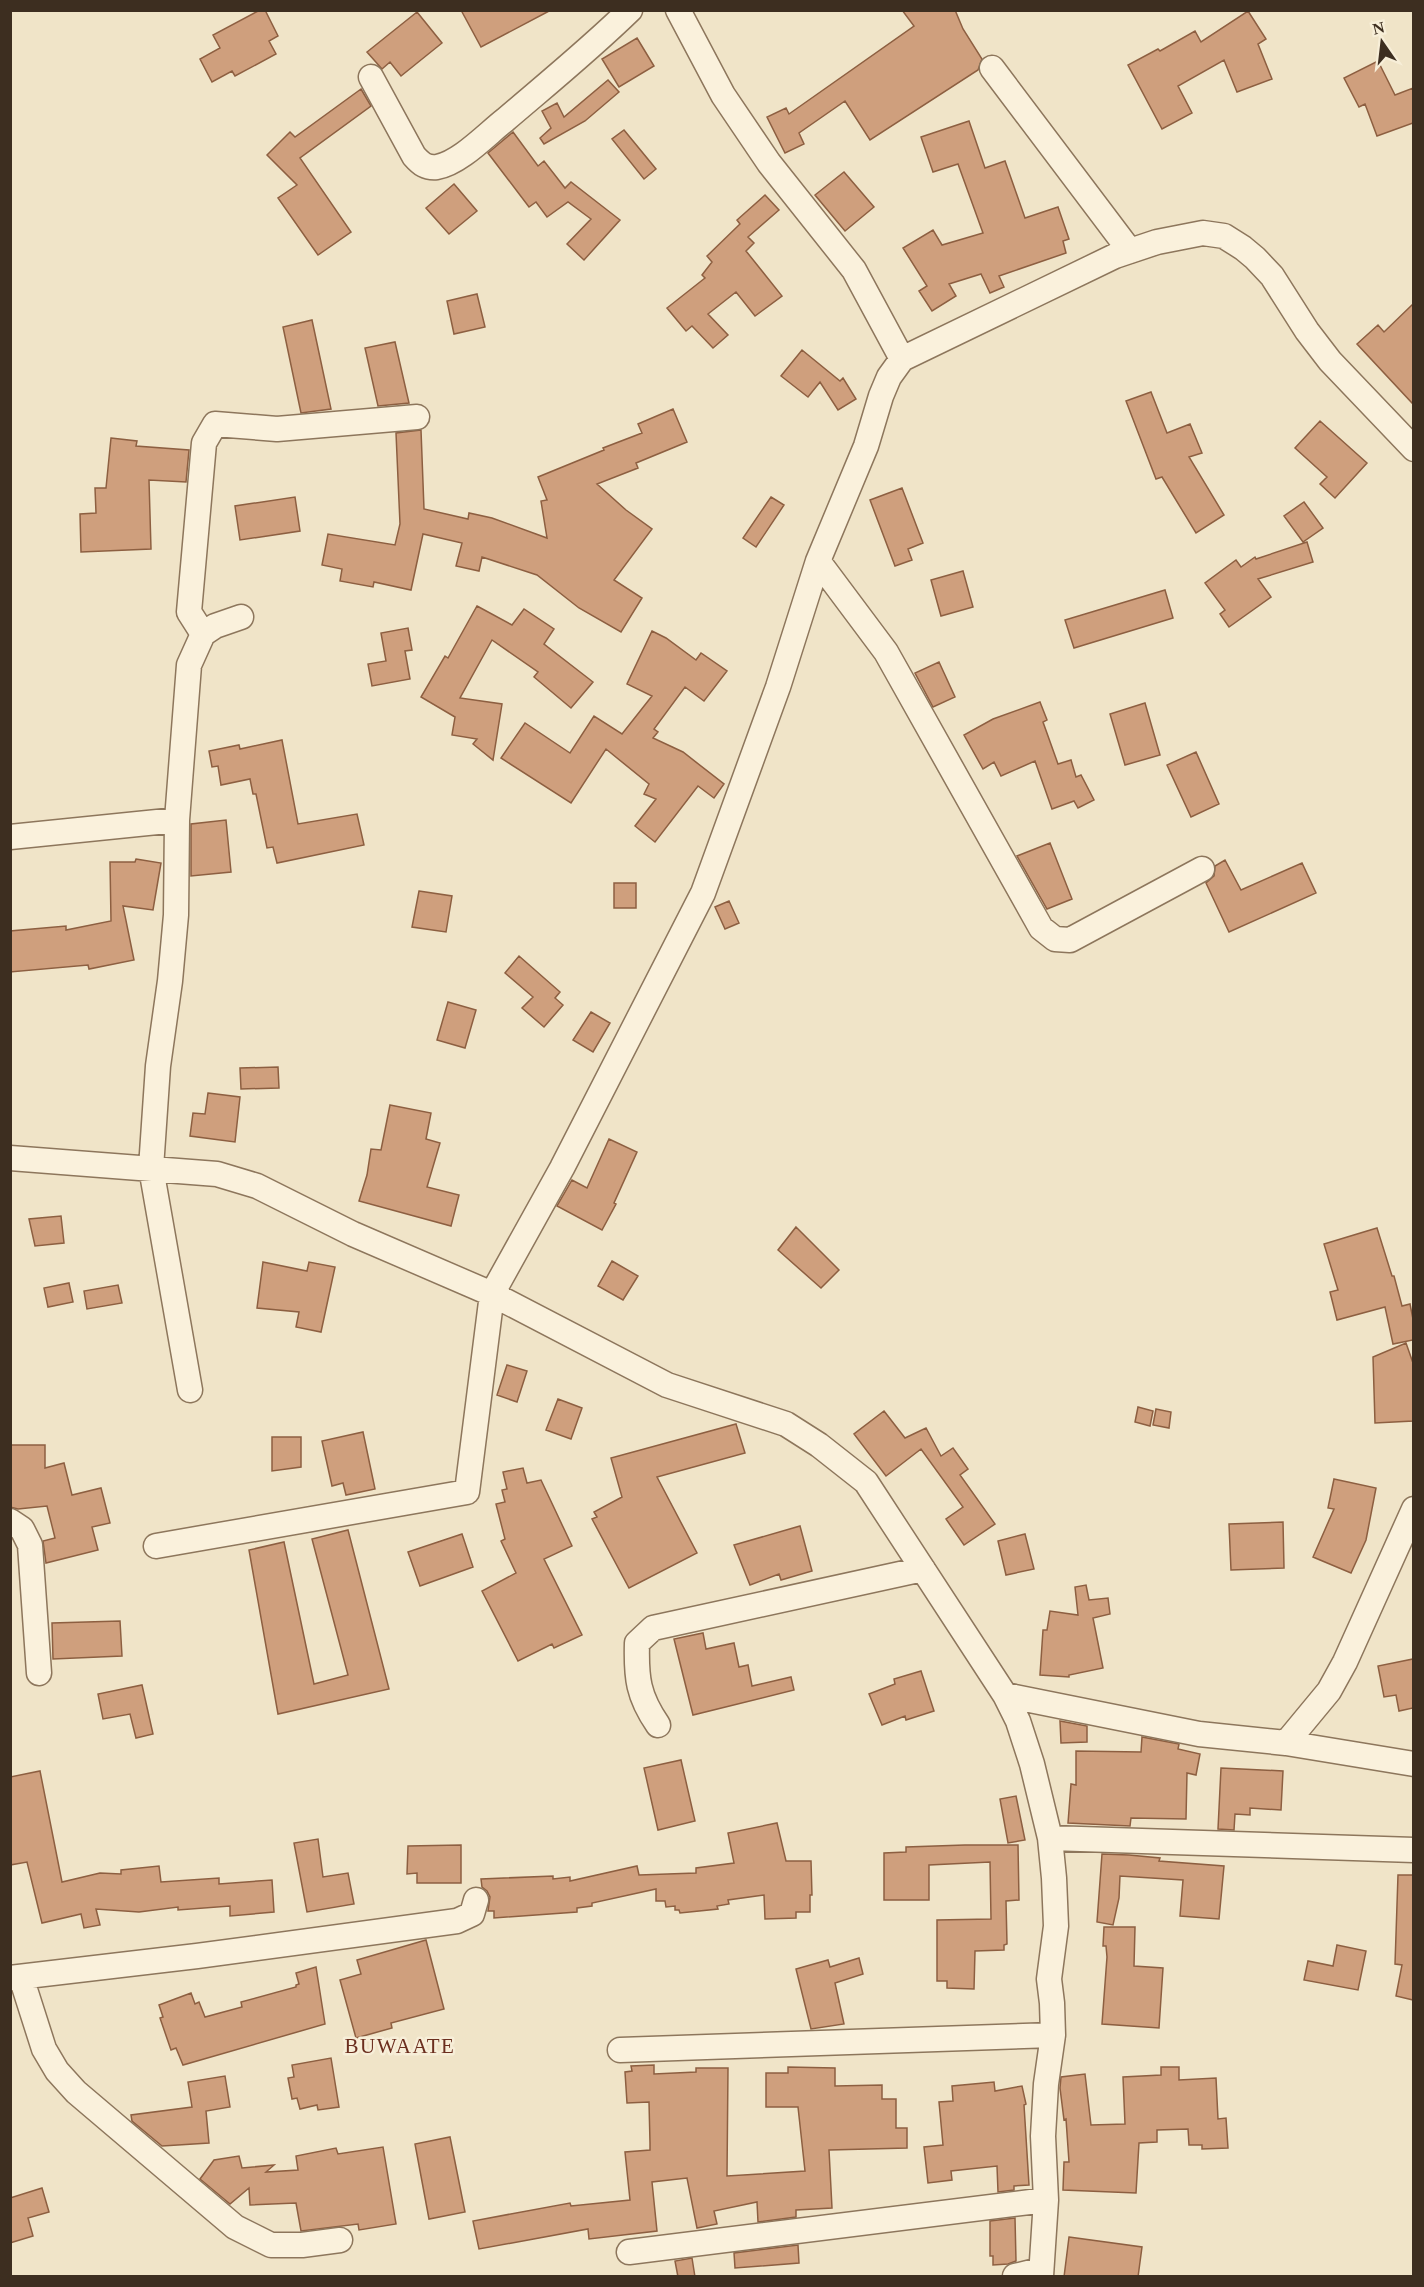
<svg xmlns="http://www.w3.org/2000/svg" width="1424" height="2287" font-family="'Times New Roman',serif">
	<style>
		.building { fill: #cf9f7d; stroke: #8d5f41; stroke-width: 1.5 }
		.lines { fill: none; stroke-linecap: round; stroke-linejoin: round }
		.street-casing { stroke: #8d765c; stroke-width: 27 }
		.street { stroke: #faf1dc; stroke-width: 24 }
		.labels { text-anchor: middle; stroke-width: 5; stroke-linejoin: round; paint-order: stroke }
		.quarter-label { font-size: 21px; letter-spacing: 1.5px; fill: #6b2e1e; stroke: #f7eed8 }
	</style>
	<rect width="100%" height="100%" fill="#f0e4c8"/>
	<path class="building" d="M260,10H265L278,36L269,41L276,54L235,76L232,71L212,82L200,59L220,48L213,35Z
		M461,10H551L481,47Z
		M902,10H955L963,29L982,59L978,70L870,140L845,101L799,133L804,144L785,153L767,117L786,108L789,114L914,26Z
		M1248,11L1266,39L1258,44L1272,79L1237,92L1224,60L1178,86L1192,113L1162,129L1128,65L1158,49L1160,51L1195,31L1201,42Z
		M417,12L442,43L401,76L390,62L382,69L367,52Z
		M637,38L654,66L619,87L602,59Z
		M1378,61L1395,95L1413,88V123L1377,136L1365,104L1359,107L1344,78Z
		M608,80L619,92L585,121L544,144L540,138L551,128L542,111L557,103L564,117Z
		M361,89L371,106L300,158L351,232L318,255L278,198L297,185L267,155L290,132L295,137Z
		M969,121L985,168L1005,161L1025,218L1058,207L1069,239L1063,241L1066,253L999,276L1004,287L990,293L981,274L949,284L956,296L932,311L919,291L927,286L903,248L933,230L942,245L983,233L958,164L933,172L921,137Z
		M624,130L656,169L644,179L612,139Z
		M513,132L538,166L544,161L565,188L571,182L620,220L584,260L567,244L591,219L568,202L547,217L536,202L529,207L488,153Z
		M844,172L874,207L845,231L815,195Z
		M454,184L477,211L449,234L426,208Z
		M765,195L779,210L748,237L754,243L746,251L782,296L755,316L736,292L708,314L728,335L713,348L692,326L686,331L667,308L705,278L702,275L712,262L707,256L740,224L737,220Z
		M477,294L485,327L454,334L447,301Z
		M1413,304V404L1357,344L1378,325L1384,332Z
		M312,320L331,409L301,413L283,327Z
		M395,342L409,403L378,406L365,348Z
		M802,350L840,381L843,378L856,399L838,410L820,382L808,397L781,376Z
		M1151,392L1167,433L1190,424L1202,453L1189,457L1224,515L1196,533L1162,477L1156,479L1126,401Z
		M673,409L687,442L636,463L638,468L597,484L626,510L652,529L614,580L642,598L621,632L579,608L537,575L482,557L479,571L456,566L462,543L423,534L411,590L374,582L373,587L340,581L342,569L322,565L328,534L395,545L400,524L396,433L421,430L424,509L468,519L469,513L492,518L547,538L541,501L547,500L538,477L604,450L603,448L642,433L638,424Z
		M1320,421L1367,463L1335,498L1320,484L1327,477L1295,448Z
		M111,438L137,441L136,446L189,450L186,482L149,480L151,549L81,552L80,514L96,513L95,488H106Z
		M902,488L923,543L908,549L912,560L895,566L870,500Z
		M295,497L300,531L240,540L235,506Z
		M771,497L784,505L756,547L743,538Z
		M1304,502L1323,528L1303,542L1284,516Z
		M1307,542L1313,562L1258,579L1271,597L1229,627L1220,614L1225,610L1205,583L1236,560L1241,567L1255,557L1256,559Z
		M963,571L973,607L941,616L931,580Z
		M1165,590L1173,618L1074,648L1065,620Z
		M477,606L512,625L524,609L554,629L544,644L593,682L571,708L534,677L538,672L492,640L460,698L502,704L493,760L473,744L477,739L452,735L455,717L421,697L445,656L448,658Z
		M408,628L412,650L405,651L410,679L372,686L368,664L386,661L381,633Z
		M652,631L666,638L696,660L701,653L727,671L704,701L685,687L654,729L658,732L653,738L683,752L724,784L714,798L698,786L655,842L635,826L656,799L644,794L649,784L606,749L571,803L501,758L525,723L570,753L594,716L622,734L652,696L627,684Z
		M939,662L955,697L933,707L915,673Z
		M1040,702L1047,720L1043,722L1058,764L1071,760L1076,777L1081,775L1094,800L1078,808L1074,801L1052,809L1035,761L1001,776L994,762L983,769L964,735L993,719Z
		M1145,703L1160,755L1125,765L1110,714Z
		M282,740L298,824L357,814L364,845L277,863L273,847L267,848L256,794H253L250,779L221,785L218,766L212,767L209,751L239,745L240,749Z
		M1196,752L1219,804L1191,817L1167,765Z
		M226,820L231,872L191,876V824Z
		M1050,843L1072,899L1047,909L1017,856Z
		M136,859L161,863L153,910L123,906L134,960L89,969L88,965L10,972V931L66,926V930L111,921L110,862H135Z
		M1225,860L1241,890L1302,863L1316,893L1229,932L1206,883L1214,876L1215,866Z
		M614,883H636V908H614Z
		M419,891L452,896L446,932L412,927Z
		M729,901L739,923L725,929L715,907Z
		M519,956L560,992L555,998L563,1005L544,1027L522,1008L533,997L505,973Z
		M448,1002L476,1010L465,1048L437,1040Z
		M591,1012L610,1023L593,1052L573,1040Z
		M278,1067L279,1088L241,1089L240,1068Z
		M208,1093L240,1097L235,1142L190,1136L193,1113L205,1114Z
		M390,1105L431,1113L426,1139L440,1143L427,1187L459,1195L451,1226L359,1201L367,1175L371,1149L381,1150Z
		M609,1139L637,1152L614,1203L616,1204L602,1230L557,1206L572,1180L587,1188Z
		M61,1216L64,1243L35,1246L29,1219Z
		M796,1227L839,1270L821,1288L778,1250Z
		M1377,1228L1392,1276H1394L1402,1306L1410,1304L1413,1319V1340L1393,1344L1385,1307L1337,1320L1330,1292L1338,1290L1324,1244Z
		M612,1261L638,1276L623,1300L598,1286Z
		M263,1262L307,1271L309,1262L335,1267L321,1332L296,1327L299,1312L257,1308Z
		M69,1283L73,1302L48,1307L44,1288Z
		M118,1285L122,1303L87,1309L84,1291Z
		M1406,1343L1413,1363V1421L1375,1423L1373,1357Z
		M507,1365L527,1371L517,1402L497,1395Z
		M558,1399L582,1408L571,1439L546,1430Z
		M1138,1407L1153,1411L1150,1426L1135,1422Z
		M1156,1409L1171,1412L1169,1428L1153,1425Z
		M884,1411L905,1438L926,1428L941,1456L953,1448L968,1469L960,1475L995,1524L964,1545L946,1519L963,1507L921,1449L886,1476L854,1434Z
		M736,1424L745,1453L657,1477L697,1553L629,1588L592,1519L597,1517L594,1512L622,1497L611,1458Z
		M363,1432L375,1489L346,1495L343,1483L332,1486L322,1441Z
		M272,1437H301V1467L272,1471Z
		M10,1445H45V1468L64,1463L72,1495L101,1488L110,1523L92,1527L98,1550L46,1563L43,1541L55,1538L47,1506L18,1509L10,1507Z
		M523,1468L527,1483L541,1480L572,1546L544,1559L582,1635L554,1648L552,1644L518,1661L482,1591L516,1573L501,1541L505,1539L496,1504L505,1502L502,1490L507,1489L503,1472Z
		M1334,1479L1376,1488L1366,1540L1351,1573L1313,1557L1334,1509L1328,1508Z
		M1283,1522L1284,1568L1231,1570L1229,1524Z
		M800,1526L812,1571L781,1580L779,1574L750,1585L734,1545Z
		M348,1530L389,1689L278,1714L249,1550L284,1542L314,1684L348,1675L312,1539Z
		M462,1534L473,1567L420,1586L408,1552Z
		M1025,1534L1034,1569L1006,1575L998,1541Z
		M1086,1585L1089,1600L1108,1598L1110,1614L1093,1618L1103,1668L1069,1675V1677L1040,1675L1043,1630H1047L1050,1611L1078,1615L1075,1587Z
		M120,1621L122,1656L53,1659L52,1623Z
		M703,1633L706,1649L734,1643L739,1667L748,1665L752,1686L791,1677L794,1690L693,1715L674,1639Z
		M1413,1659V1708L1399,1711L1396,1695L1384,1697L1378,1666Z
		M921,1671L934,1711L906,1720L905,1716L882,1725L869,1694L895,1684L894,1679Z
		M142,1685L153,1734L136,1738L130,1714L103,1719L98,1694Z
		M1060,1721L1087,1726V1742L1061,1743Z
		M1142,1737L1179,1744L1178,1749L1200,1754L1196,1775L1187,1773L1186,1819L1131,1818L1130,1826L1068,1823L1071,1784L1076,1785V1751L1141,1752Z
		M681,1760L695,1821L658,1830L644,1768Z
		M1221,1768L1283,1771L1281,1810L1250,1808V1815L1235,1814L1234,1830L1218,1829Z
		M40,1771L62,1882L100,1873L121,1874V1870L159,1866L161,1882L219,1878V1884L272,1880L274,1912L230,1916V1906L178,1910V1907L139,1912L96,1909L100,1925L84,1928L81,1914L42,1923L27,1862L10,1865V1777Z
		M1016,1796L1025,1840L1008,1843L1000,1799Z
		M777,1823L786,1861H811L812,1895H810V1912H796V1918L765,1919L764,1895L728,1900L729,1904L717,1906L718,1909L680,1913L679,1910H675V1906L666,1907L665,1901H656V1889L592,1903V1906L577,1908V1912L494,1918V1911H488L490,1897L487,1891L482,1887L481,1879L553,1876V1879L570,1877V1881L637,1866L639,1875L696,1873V1868L734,1863L728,1833Z
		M318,1839L323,1877L348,1873L354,1904L307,1912L294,1843Z
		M461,1845V1883H417V1873L407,1874L408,1846Z
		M965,1845H1018L1019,1900L1006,1901L1007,1944L1004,1945V1950L975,1951L974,1989L947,1988V1981H937V1920L991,1919L990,1862L929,1865V1900H884V1853L906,1852V1847Z
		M1102,1854L1129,1855L1160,1858L1159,1861L1224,1866L1219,1919L1180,1916L1183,1880L1120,1876L1119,1898L1113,1925L1097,1922Z
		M1398,1875H1413V2000L1396,1996L1402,1965L1395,1964Z
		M1104,1927H1135L1134,1966L1163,1968L1159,2028L1102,2024L1107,1957L1106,1946H1103Z
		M426,1940L444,2009L391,2023L392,2028L356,2038L340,1980L361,1974L357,1960Z
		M1337,1945L1366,1951L1358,1990L1304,1980L1308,1961L1333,1966Z
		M859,1958L863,1974L835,1983L844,2024L811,2029L796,1969L828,1960L830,1967Z
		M316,1967L325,2024L183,2065L176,2048L171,2050L160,2018L163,2017L159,2005L191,1993L195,2004L199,2002L205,2017L242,2007L241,2002L296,1987V1985L299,1984L296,1973Z
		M331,2058L339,2107L318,2110L317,2105L300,2109L297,2098L292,2099L288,2078L294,2077L292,2065Z
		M654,2065V2074L696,2072V2068H728L727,2176L805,2171L798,2107H766V2073H788V2067L835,2068V2086L882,2085V2099H896V2128H907V2148L829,2150L832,2208L796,2210V2217L758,2222L757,2202L714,2211L717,2224L697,2228L687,2178L652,2182L657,2231L589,2239L588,2229L479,2249L473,2221L570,2203L571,2206L630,2200L625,2152L650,2150V2143L649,2102L627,2103L625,2072L632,2071L631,2066Z
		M1161,2067H1179V2080L1216,2078L1218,2119L1226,2118L1228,2148L1202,2149V2145H1189L1188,2129L1157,2130V2142L1139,2143L1136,2193L1063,2190L1064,2162H1069L1066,2119L1064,2120L1060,2088L1061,2077L1085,2074L1091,2125L1125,2124L1123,2077L1161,2075Z
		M225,2076L230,2107L206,2111L209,2143L162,2146L132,2121L131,2115L192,2107L188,2082Z
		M994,2082L995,2091L1022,2086L1026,2104L1024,2105L1029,2185L1014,2186V2190L998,2192L997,2166L951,2171L952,2180L928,2183L924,2147L943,2145L939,2102L953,2101L952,2086Z
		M450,2137L465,2212L429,2219L415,2144Z
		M383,2147L396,2224L359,2230L358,2224L301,2231L296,2203L250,2205L249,2188L230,2204L200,2179L214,2160L239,2156L242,2168L274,2165L266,2172L298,2170L296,2156L336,2148L338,2154Z
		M42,2188L49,2212L28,2218L33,2236L10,2243V2198Z
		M1015,2218L1016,2261L1008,2264L993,2265V2256H990V2221Z
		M1069,2237L1142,2247L1138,2277H1064Z
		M798,2245L799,2263L735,2268L734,2253Z
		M692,2258L695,2277H678L675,2261Z"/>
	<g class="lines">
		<g class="street-casing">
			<path id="street" d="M678,10L723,95L769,163L854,270L902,359
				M992,68L1130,251
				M371,77L414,156C421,164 426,168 437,167C460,163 487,134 505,120C547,84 590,49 630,10
				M818,561L886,652L1041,928L1055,939L1070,940L1202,869
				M203,634L189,612L204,443L215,424L277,429L417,417
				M10,837L177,820
				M10,1158L217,1174L257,1186L353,1234L492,1294L667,1385L786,1424L819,1445L866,1482L1005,1695L1018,1721L1032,1764L1050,1838L1054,1878L1056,1926L1049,1979L1052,2003L1053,2035L1046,2084L1043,2136L1046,2200L1041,2276
				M190,1390L151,1168L158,1066L170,981L176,915L177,820L189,665L203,634L215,626L241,617
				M10,1521L22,1529L30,1545L39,1673
				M156,1546L467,1492L492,1294L562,1168L703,893L778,687L818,561L866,446L881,396L889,377L902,359L1115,256L1157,242L1203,233L1224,236L1243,248L1255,258L1272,276L1307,331L1330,361L1414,449
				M1005,1695L1199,1734L1286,1743L1414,1764
				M658,1725C638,1696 636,1678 637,1643L653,1628L923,1569
				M1286,1743L1329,1691L1345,1662L1414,1509
				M1050,1838L1414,1850
				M21,1977L44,2049L57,2071L76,2092L235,2227L271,2245H302L340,2240
				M10,1978L197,1956L457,1921L472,1914L476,1900
				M620,2050L1053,2035
				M629,2252L1046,2200
				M1015,2276L1040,2270"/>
		</g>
		<use href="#street" class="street"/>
	</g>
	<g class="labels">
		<g class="quarter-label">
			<text x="400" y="2053">BUWAATE</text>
		</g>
	</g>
	<rect width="1424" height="2287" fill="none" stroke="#3d2e20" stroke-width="24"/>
	<g transform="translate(1382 42) rotate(346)" stroke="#f7eed8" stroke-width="4.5" paint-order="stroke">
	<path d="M0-4.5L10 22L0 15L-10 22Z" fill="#3d2e20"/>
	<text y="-9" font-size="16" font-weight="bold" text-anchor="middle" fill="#3d2e20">N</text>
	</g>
</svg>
